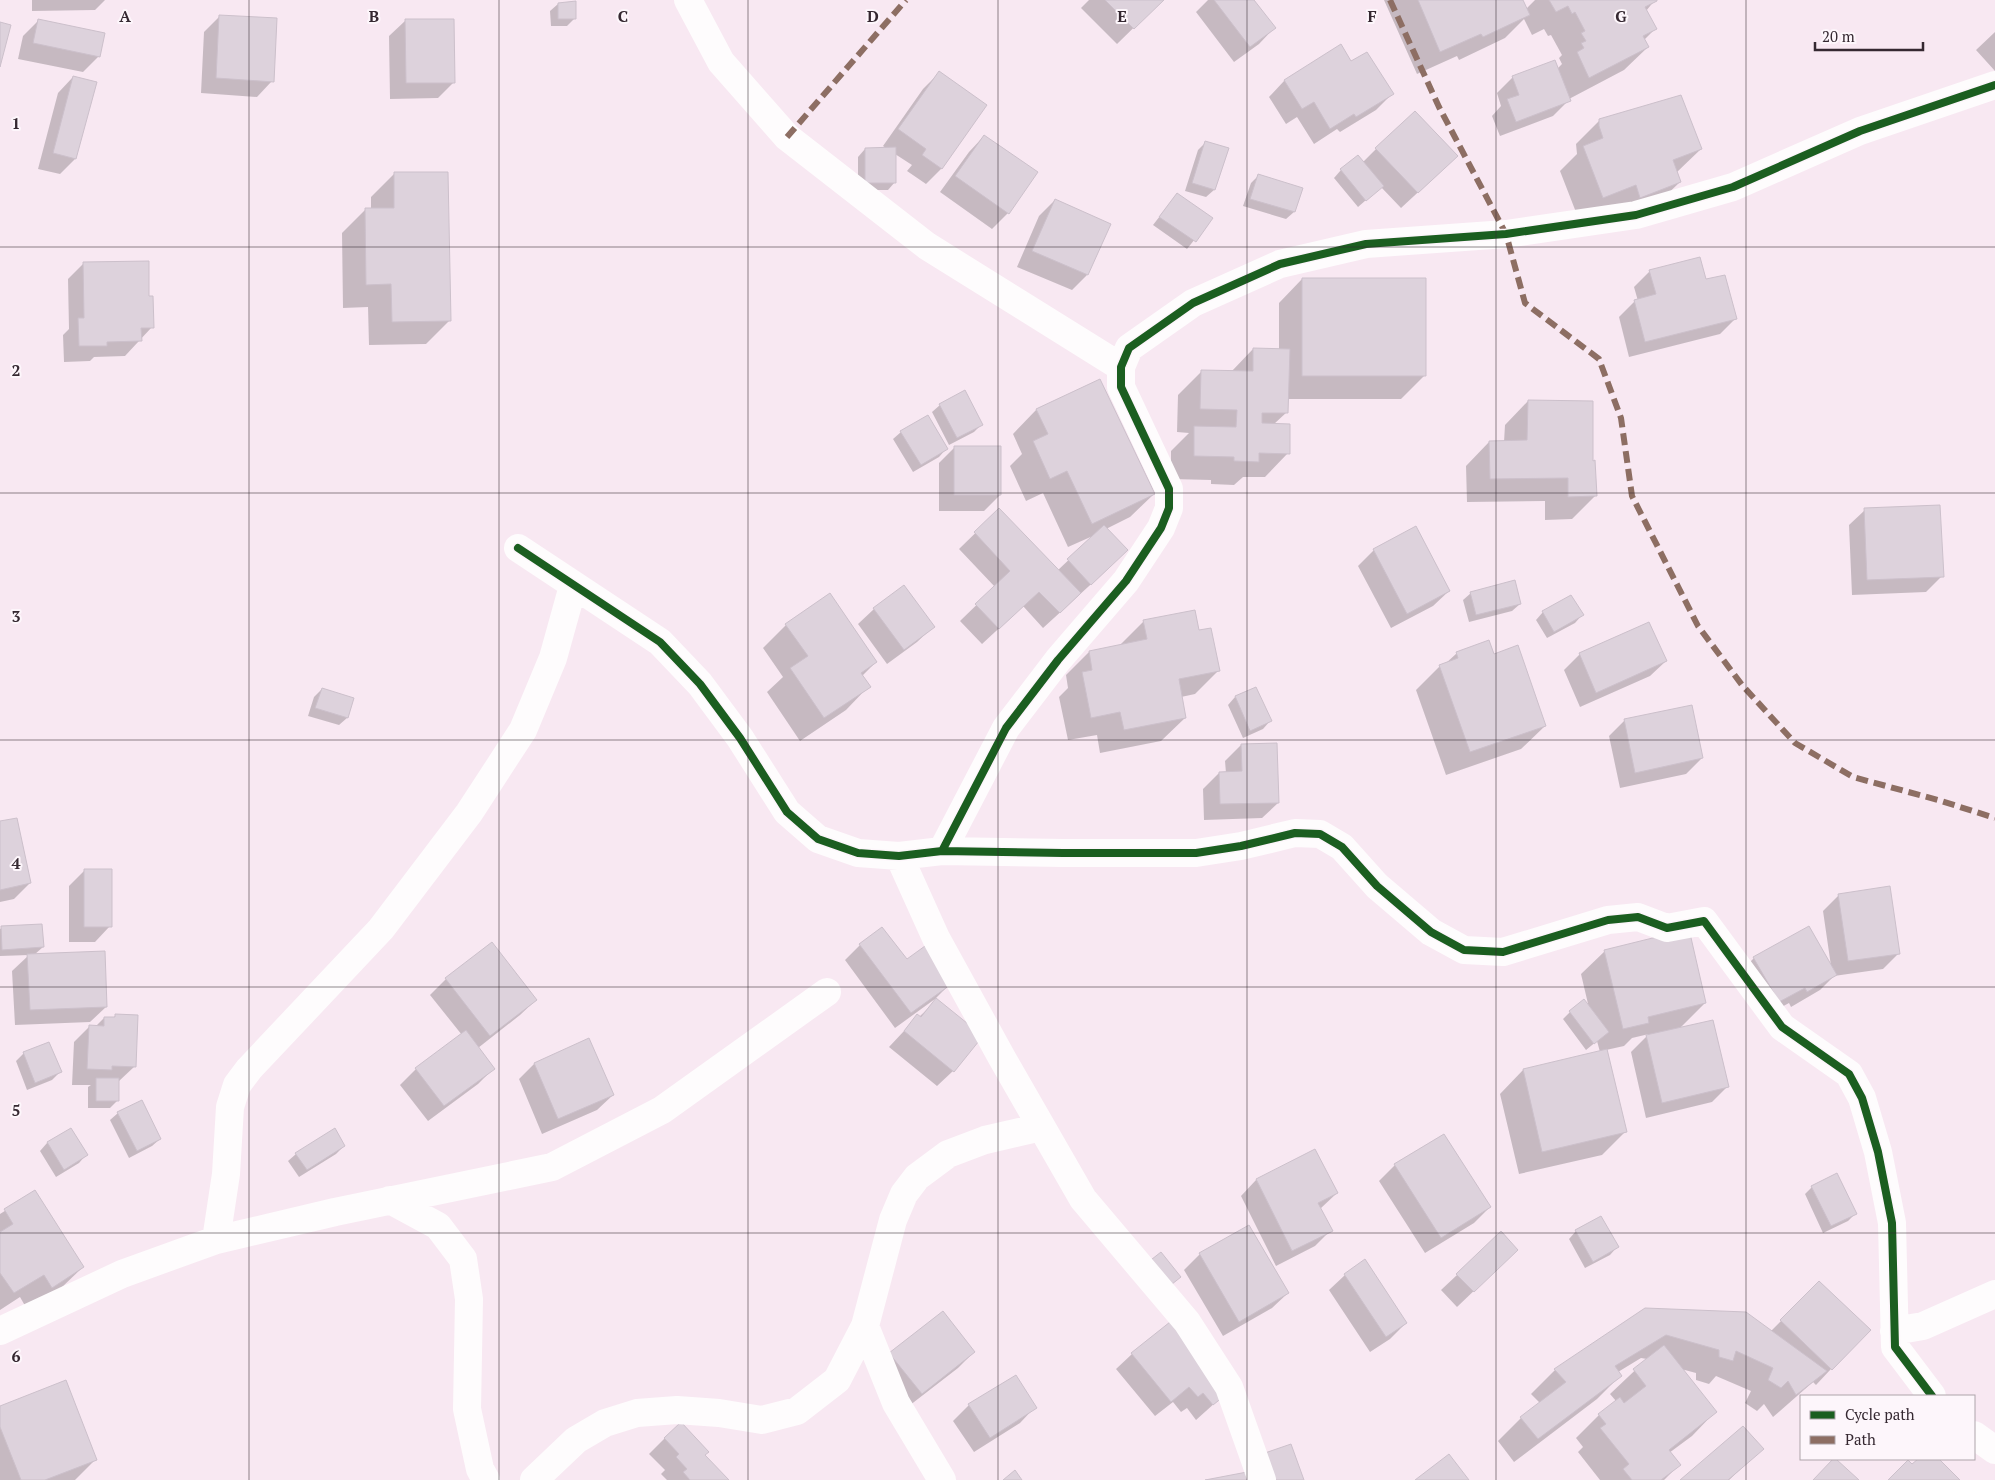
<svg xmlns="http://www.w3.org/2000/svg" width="1995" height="1480" font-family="'PT Serif',serif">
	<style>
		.shadow { fill: #0003 }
		.building { fill: #ddd2dc; stroke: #ccc0cb }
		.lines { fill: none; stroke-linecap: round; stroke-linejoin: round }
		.minor { stroke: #fefcfd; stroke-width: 28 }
		.quiet { stroke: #8d6e63; stroke-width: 6; stroke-dasharray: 12 6; stroke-linecap: butt }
		.cycleway-casing { stroke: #fdf6fb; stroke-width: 11 }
		.cycleway { stroke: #1b5e20; stroke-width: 8 }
		.grid { fill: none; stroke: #352831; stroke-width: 1; stroke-opacity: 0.55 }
		.grid-label { font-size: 16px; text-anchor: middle; font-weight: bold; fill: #352831; stroke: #fdf6fb; stroke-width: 4; stroke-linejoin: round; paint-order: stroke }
	</style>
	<rect width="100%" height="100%" fill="#f8e8f2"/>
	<path class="shadow" d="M32,0H105L95,10L32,11Z
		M1089,0H1162L1117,44L1081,8Z
		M1208,0H1253L1274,28L1259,44L1234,62L1196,12Z
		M1384,0H1521L1526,9L1535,0H1655L1646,11L1655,29L1644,40L1648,47L1624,70L1569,99V100L1553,116L1500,136L1492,116L1501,106L1497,93L1513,77L1557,69L1562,64L1559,58L1562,55L1551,35L1548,36L1544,29L1532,35L1524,19L1505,38L1459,60L1457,56L1417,74Z
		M558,4L575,18L567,26H551L550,11Z
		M220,16L272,81L257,97L201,93L204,32Z
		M39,20L99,56L83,72L18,59L23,36Z
		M405,21L454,82L438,98L390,99L389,36Z
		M1995,32V71L1976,50Z
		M1341,46L1351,63L1392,94L1376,110L1340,132L1337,129L1314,144L1297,117L1286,124L1269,97L1284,81Z
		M939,73L942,168L926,184L907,171L912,165L895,154V182L888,190H858V157L865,149H887L883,146L923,89Z
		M73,77L75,159L60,174L38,169L58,93Z
		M1600,120L1701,149L1677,172L1680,182L1656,205L1579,220L1560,171L1577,154L1576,144Z
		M984,136L1008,213L992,229L940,192L969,152Z
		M1206,142L1227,149L1214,190L1206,197L1185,191L1198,150Z
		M1376,149L1440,172L1401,208L1381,187L1358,207L1334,178L1341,170L1363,162Z
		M394,174L449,321L426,344L369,345L368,307L343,308L342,233L365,210L371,209V197Z
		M1258,176L1301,189L1294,212L1286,219L1243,206L1251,183Z
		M1177,194L1211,219L1187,249L1153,225Z
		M1055,200L1087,275L1072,290L1017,267L1039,216Z
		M84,263L148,297L152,327L125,356L94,357L90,361L64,362L63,335L69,329L68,279Z
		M1650,271L1705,281L1735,319L1720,334L1629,357L1619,317L1635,301H1638L1634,287Z
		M1302,279L1425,375L1401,399H1287V412L1274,424L1288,453L1265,477H1243L1234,485L1211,484V480L1171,479V451L1189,433L1177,432L1178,395L1201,372H1231L1253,349L1279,350V303Z
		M1100,380L1154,494L1130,517L1106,529L1111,566L1043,628L1023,606L982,644L960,621L995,587L959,549L999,510L1057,571L1095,535L1068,547L1043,493L1026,501L1010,466L1022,454L1013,434L1036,410Z
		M1528,401L1591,462L1596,495L1572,519L1545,520V501L1467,502L1466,466L1489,442H1504L1505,425Z
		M940,405L982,424L974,432L949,445L932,412Z
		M901,432L946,449L939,457L913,472L893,439Z
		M955,447L1000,495L984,511H939V463Z
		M1865,510L1942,576L1926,592L1852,595L1849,525Z
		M1415,528L1449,591L1433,606L1391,628L1358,566L1374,550Z
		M1471,593L1520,604L1512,611L1469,622L1463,600Z
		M874,609L933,627L917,642L887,664L858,624Z
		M1543,612L1582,615L1575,623L1547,638L1536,620Z
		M1144,621L1198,632L1218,671L1195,694L1181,697L1185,718L1161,741L1100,753L1097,735L1068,740L1059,697L1068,688L1066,675L1089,652L1120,645Z
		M786,625L876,662L862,676L869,686L846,710L800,741L767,692L783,677L763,648Z
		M1457,653L1493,655L1545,726L1521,749L1446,775L1416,690L1440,666L1445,664Z
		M1580,654L1666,661L1650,676L1580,707L1564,670Z
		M1256,688L1270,721L1263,729L1243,738L1228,705L1235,697Z
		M322,689L347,718L339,725L308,716L314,697Z
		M1624,721L1702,758L1686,774L1620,788L1609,736Z
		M1241,745L1278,803L1262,818L1204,820L1203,789L1219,773H1226L1225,761Z
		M0,823L30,883L14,899L0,902Z
		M85,870L110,926L95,942H69V886Z
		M1839,895L1899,953L1883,969L1834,976L1820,990L1791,1007L1789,1003L1763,1017L1738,974L1754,958L1809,927L1831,966L1823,911Z
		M2,928L43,947L34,955L106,1007L90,1022L15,1025L12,971L29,955L0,956V929Z
		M860,945L906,961L951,983L935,999L895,1028L845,960Z
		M1605,951L1705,1003L1679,1029L1728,1086L1712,1102L1646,1118L1631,1052L1649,1034L1632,1038L1624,1046L1606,1050L1625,1132L1602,1155L1519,1174L1500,1094L1523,1070L1600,1052L1597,1041L1586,1050L1563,1019L1570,1012L1589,1008L1581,974Z
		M446,979L536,1000L520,1015L478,1048L493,1069L478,1084L428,1121L400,1085L416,1069L462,1035L430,995Z
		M937,1000L953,1071L937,1086L889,1047L918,1016L919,1017Z
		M116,1015L135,1066L118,1082V1100L110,1108H88V1087L91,1085H72L74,1042L90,1026H96L104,1018H113Z
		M48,1043L60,1072L52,1080L27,1090L16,1061L23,1054Z
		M534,1064L613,1095L597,1110L542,1134L519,1079Z
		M118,1113L160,1139L152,1146L129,1158L110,1120Z
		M70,1130L86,1155L79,1163L56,1177L40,1151L47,1143Z
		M344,1146L336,1154L299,1177L288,1161L296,1154Z
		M1315,1151L1337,1193L1320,1209L1331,1230L1315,1246L1276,1266L1241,1196L1256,1180Z
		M1395,1165L1490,1207L1474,1223L1425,1253L1379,1181Z
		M1812,1187L1855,1214L1848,1221L1823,1233L1805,1194Z
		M35,1192L83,1267L59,1290L28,1311L20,1297L0,1310V1214Z
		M1576,1231L1617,1247L1610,1255L1585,1268L1569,1239Z
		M1200,1254L1288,1293L1272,1308L1223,1336L1184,1270Z
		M1501,1265L1457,1307L1441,1290L1457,1275Z
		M1345,1275L1406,1323L1390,1339L1370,1352L1329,1290Z
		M1819,1283L1831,1369L1816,1385L1813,1382L1773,1417L1764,1404L1757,1411L1745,1403L1751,1391L1716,1376L1709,1384L1696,1380V1373L1681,1369L1715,1412L1692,1436L1669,1453L1679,1465L1664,1480H1600L1578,1452L1583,1447L1576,1438L1599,1415L1616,1401L1610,1394L1647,1359L1641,1358L1618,1372L1620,1376L1597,1399L1514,1462L1498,1441L1521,1418L1540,1403L1531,1394L1555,1370L1645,1309L1771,1331Z
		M943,1313L974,1352L958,1368L905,1409L874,1370Z
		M1132,1354L1226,1393L1196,1420L1187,1408L1181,1412L1173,1402L1155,1416L1116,1369Z
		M969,1405L1035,1407L1020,1423L974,1452L953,1421Z
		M0,1407L96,1459L75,1480H0Z
		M665,1438L704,1456L727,1480H667L661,1474L665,1470L649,1454Z
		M1762,1449L1729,1480H1682Z"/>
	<path class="building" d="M1105,0H1164L1134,29Z
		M1214,0H1254L1276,28L1250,47Z
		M1418,0H1523L1530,15L1483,37L1481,34L1440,52Z
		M1549,0H1657V1L1645,7L1657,29L1643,36L1649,47L1589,78L1577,52L1584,48L1581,43L1586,41L1581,33L1585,31L1575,12L1572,14L1568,6L1556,12Z
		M576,1V19H558V3Z
		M219,15L277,18L274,82L216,78Z
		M38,19L105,33L100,57L33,43Z
		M405,19H454L455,83H406Z
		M0,22L11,25L0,67Z
		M1341,44L1351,61L1367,52L1394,94L1356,117L1354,114L1330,129L1314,102L1302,109L1284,80Z
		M1555,60L1571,101L1516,122L1507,99L1519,95L1512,76Z
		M939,71L987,105L942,169L922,155L926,149L898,129Z
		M73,76L97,82L76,159L53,153Z
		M1681,95L1702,149L1673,160L1681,182L1640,198L1636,185L1603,198L1583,146L1603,138L1599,126V119Z
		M1415,111L1458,156L1418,193L1375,148Z
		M984,135L1038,172L1009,214L955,176Z
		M1205,141L1229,148L1215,190L1192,183Z
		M896,147V183H865V148Z
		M1358,155L1384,186L1366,201L1340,169Z
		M394,172H448L451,321L392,322L391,284L366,285L365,208H394Z
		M1258,174L1303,188L1295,212L1250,199Z
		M1177,193L1213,218L1196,242L1159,217Z
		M1055,199L1111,224L1088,275L1032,251Z
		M1700,257L1706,279L1725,275L1737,319L1645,342L1634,300L1656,294L1649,270Z
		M149,261V296H153L154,328H141L142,341L107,342V346H79L78,318H84L83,262Z
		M1302,278H1426V376H1302Z
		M1253,348L1290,349L1288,413H1262V423L1290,424V454L1259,453V462L1234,461V457L1194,456V426L1236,427L1237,410L1200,409L1201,370L1253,371Z
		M1100,379L1155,494L1092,524L1067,471L1050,479L1033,441L1048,434L1036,409Z
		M965,390L983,425L957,438L939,404Z
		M1528,400L1593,401V461L1595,460L1597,496L1568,497V478L1490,479L1489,441L1527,440Z
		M928,415L948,449L921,465L900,431Z
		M954,446H1001V495H954Z
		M1940,505L1944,577L1867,580L1864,508Z
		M999,508L1081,593L1060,613L1039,592L999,629L975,604L1010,571L974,532Z
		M1104,525L1128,550L1091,585L1067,559Z
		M1416,526L1450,591L1407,614L1373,549Z
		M1515,580L1521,604L1476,615L1470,592Z
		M904,585L935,627L904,650L873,608Z
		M830,593L877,662L861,673L871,687L824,718L790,668L808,656L785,624Z
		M1571,595L1584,615L1554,632L1542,611Z
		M1195,610L1199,630L1211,628L1220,671L1179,679L1186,718L1124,730L1120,712L1091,718L1082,672L1092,670L1089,651L1147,639L1143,620Z
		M1649,622L1667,661L1596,693L1579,653Z
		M1489,640L1494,654L1518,645L1546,726L1470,752L1439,665L1458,658L1456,652Z
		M1256,687L1272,721L1250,731L1235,696Z
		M322,688L354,698L348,718L315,708Z
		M1692,705L1703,758L1635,773L1624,719Z
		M1277,743L1279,803L1220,804L1219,772L1242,771L1241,744Z
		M17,818L31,883L0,890V821Z
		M84,869H112V927H84Z
		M1890,886L1900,954L1848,961L1838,894Z
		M42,924L44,947L2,950L1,926Z
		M1809,926L1837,975L1807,992L1805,988L1779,1002L1753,957Z
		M882,927L907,959L925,946L953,983L911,1013L859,944Z
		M1689,929L1706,1003L1648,1017L1649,1023L1623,1029L1604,950Z
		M492,942L537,1000L490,1036L445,978Z
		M105,951L107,1007L30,1010L27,954Z
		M936,998L983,1036L954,1072L904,1031L917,1014L921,1017Z
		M1584,999L1609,1032L1594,1044L1569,1011Z
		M115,1014L138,1015L136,1067L112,1066V1070L87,1069L89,1025L104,1026V1017H115Z
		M1713,1020L1729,1087L1662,1103L1646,1035Z
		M466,1030L495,1069L444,1106L415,1068Z
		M589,1038L614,1095L558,1119L534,1063Z
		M49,1042L62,1072L35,1083L23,1052Z
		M1607,1049L1627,1132L1542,1152L1523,1069Z
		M96,1078H119V1101H96Z
		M142,1100L161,1139L137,1151L117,1112Z
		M71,1128L88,1155L64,1170L47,1142Z
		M335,1128L345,1146L307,1170L295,1153Z
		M1444,1134L1491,1207L1441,1238L1394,1164Z
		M1315,1149L1338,1193L1318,1203L1333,1231L1292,1251L1256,1179Z
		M1837,1173L1857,1214L1831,1226L1811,1186Z
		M35,1190L84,1267L52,1288L44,1275L14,1293L0,1273V1232L13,1224L4,1209Z
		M1601,1216L1619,1247L1593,1262L1575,1230Z
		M1249,1225L1289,1293L1239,1322L1199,1253Z
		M1501,1231L1518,1250L1474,1292L1456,1274Z
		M1161,1252L1181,1277L1167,1288L1147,1263Z
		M1365,1259L1407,1323L1386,1337L1344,1274Z
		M1819,1281L1871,1330L1832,1370L1780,1320Z
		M1645,1308L1746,1312L1827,1371L1796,1395L1788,1381L1781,1388L1768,1380L1773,1368L1736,1351L1733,1361L1719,1357V1350L1666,1335L1615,1366L1622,1376L1538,1439L1520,1417L1566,1382L1554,1369Z
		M943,1311L975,1352L922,1394L889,1353Z
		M1170,1322L1228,1393L1213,1405L1203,1393L1198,1397L1189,1387L1171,1402L1131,1353Z
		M1664,1345L1717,1412L1669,1450L1681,1465L1661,1480H1632L1623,1469L1629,1464L1600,1428L1606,1424L1598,1414L1620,1397L1624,1403L1646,1386L1633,1369Z
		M1016,1375L1037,1408L990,1438L968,1404Z
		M66,1380L97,1460L45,1480H21L0,1427V1406Z
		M681,1422L709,1452L705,1455L729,1480H690L683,1472L687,1469L676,1457L679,1454L664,1438Z
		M1743,1426L1764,1449L1728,1480H1680Z
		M1291,1444L1304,1480H1271L1262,1454Z
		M1449,1454L1469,1480H1415Z
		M1833,1459H1836L1859,1480H1813Z
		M1918,1459H1939L1960,1480H1888L1908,1460L1912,1464Z
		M1015,1470L1022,1480H1003Z
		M1247,1472L1249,1480H1205Z"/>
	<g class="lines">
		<path class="minor" d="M688,0L721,62L787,137L927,246L1121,367
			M518,548L660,642L700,684L740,738L787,812L818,839L858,853L899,856L942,851L1063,853H1196L1241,846L1295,833L1320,834L1342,847L1377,886L1431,932L1464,950L1503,952L1608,920L1638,917L1667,928L1704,921L1782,1027L1849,1074L1862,1098L1878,1152L1892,1223L1895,1347L1932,1396
			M942,851L1006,728L1058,660L1126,581L1161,528L1169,508V489L1121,387V367L1129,348L1193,303L1280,264L1366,244L1506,234L1636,215L1733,187L1860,131L1995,85
			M899,856L936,938L1002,1058L1083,1199L1187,1322L1229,1387L1262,1480
			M390,1200L438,1226L463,1259L469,1299L467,1409L480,1469L486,1480
			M216,1240L226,1174L230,1107L237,1085L249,1069L381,929L469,813L523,730L553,658L573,586
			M865,1326L896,1403L942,1480
			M0,1331L122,1274L216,1240L335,1212L552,1167L662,1110L827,992
			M1894,1331L1923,1326L1995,1294
			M1974,1435L1995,1450
			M534,1480L576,1440L605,1423L637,1413L677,1410L719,1413L762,1420L797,1411L837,1380L865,1326L893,1220L904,1194L917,1177L948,1154L985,1140L1041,1127"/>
		<path class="quiet" d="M1390,0L1439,107L1506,234L1525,303L1599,359L1621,418L1632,496L1698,626L1742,685L1795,743L1853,777L1938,800L1995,818
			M787,137L906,0"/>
		<g class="cycleway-casing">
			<path id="cycleway" d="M518,548L660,642L700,684L740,738L787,812L818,839L858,853L899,856L942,851L1063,853H1196L1241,846L1295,833L1320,834L1342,847L1377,886L1431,932L1464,950L1503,952L1608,920L1638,917L1667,928L1704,921L1782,1027L1849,1074L1862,1098L1878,1152L1892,1223L1895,1347L1932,1396
				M942,851L1006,728L1058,660L1126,581L1161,528L1169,508V489L1121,387V367L1129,348L1193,303L1280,264L1366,244L1506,234L1636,215L1733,187L1860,131L1995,85"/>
		</g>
		<use href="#cycleway" class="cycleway"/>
	</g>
	<path class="grid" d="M249,0V1480M499,0V1480M748,0V1480M998,0V1480M1247,0V1480M1496,0V1480M1746,0V1480M0,247H1995M0,493H1995M0,740H1995M0,987H1995M0,1233H1995"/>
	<g class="grid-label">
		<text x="125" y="22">A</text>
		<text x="374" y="22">B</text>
		<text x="623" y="22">C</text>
		<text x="873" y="22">D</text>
		<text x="1122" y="22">E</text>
		<text x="1372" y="22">F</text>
		<text x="1621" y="22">G</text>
		<text x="16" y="129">1</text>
		<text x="16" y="376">2</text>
		<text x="16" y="622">3</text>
		<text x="16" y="869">4</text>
		<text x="16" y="1116">5</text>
		<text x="16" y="1362">6</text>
	</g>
	<rect x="1800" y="1395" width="175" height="65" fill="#fdf6fb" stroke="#ada4aa"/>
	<rect x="1810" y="1411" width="25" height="8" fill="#1b5e20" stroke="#ada4aa"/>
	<text x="1845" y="1420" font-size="15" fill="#352831">Cycle path</text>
	<rect x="1810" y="1436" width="25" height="8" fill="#8d6e63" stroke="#ada4aa"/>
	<text x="1845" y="1445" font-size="15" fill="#352831">Path</text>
	<path d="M1815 42v8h108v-8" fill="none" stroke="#352831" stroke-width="2.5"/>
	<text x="1822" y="42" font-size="15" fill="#352831" stroke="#fdf6fb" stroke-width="4" paint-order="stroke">20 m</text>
</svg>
